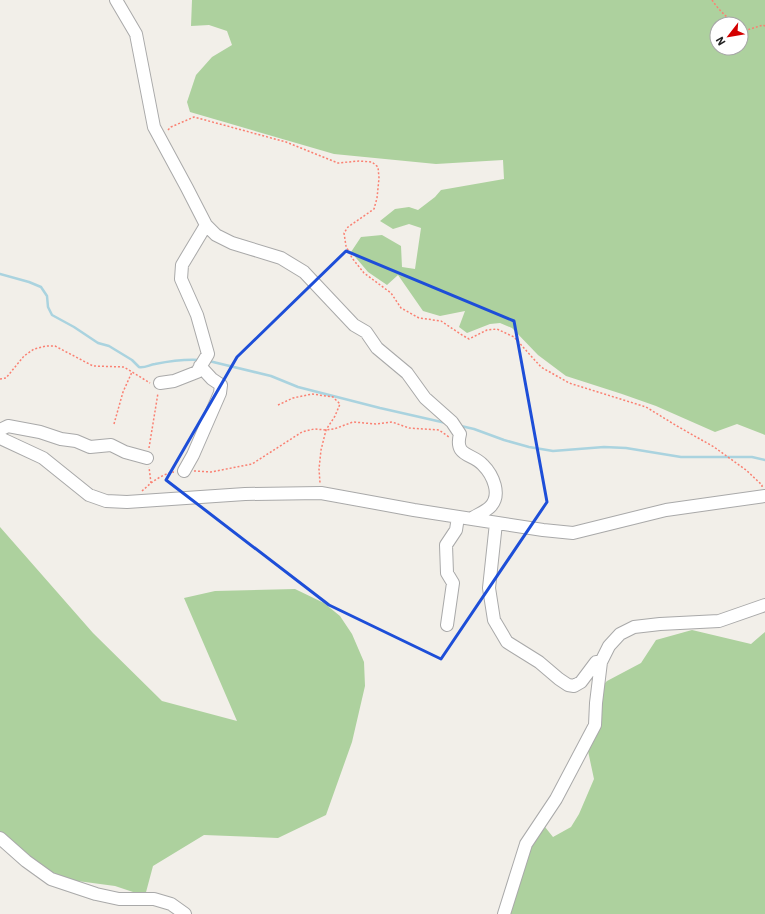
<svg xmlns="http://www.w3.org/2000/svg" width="765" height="914" font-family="'IBM Plex Sans',sans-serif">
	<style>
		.forest { fill: #add19e; fill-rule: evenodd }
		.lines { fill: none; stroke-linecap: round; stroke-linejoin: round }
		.stream { stroke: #aad3df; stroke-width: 2.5 }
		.minor-casing { stroke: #a9a9a9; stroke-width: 14 }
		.path { stroke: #fa8072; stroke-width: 1.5; stroke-dasharray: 2 2; stroke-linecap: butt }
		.minor { stroke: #fff; stroke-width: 12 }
		.marked { fill: none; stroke: #1d4ed8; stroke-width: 3; stroke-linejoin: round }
	</style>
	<rect width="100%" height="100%" fill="#f2efe9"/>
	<path class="forest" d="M192,0H765V435L737,424L715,432L656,406L622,394L566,376L538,355L512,328L500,323L490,324L467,333L459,327L465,311L440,316L423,311L398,275L387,285L368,272L351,252L361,237L382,235L401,246L402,267L415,269L421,228L409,224L393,229L380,221L395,209L409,207L418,210L435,197L441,190L504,179L503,160L436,164L334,154L190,112L187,102L196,75L212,57L232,45L227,31L209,25L191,26ZM717,24H741V48H717Z
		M0,527L93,633L162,701L237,721L184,598L215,591L295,589L324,603L340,616L352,634L364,662L365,686L352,742L326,815L278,838L204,835L153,866L145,896L115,886L70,880L39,868L0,835Z
		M692,630L751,644L765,632V914H507L530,849L545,827L553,837L571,827L579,814L594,779L588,751L601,687L607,681L641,663L656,640Z"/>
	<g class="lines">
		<path class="stream" d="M0,274L29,282L41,287L47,296L48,307L52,315L74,327L98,343L109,346L132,360L139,367C145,368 149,365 155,364C170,361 185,359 200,360
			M209,361L271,376L298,387L380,408L446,423
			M461,426L474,429L504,440L529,447L553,451L604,447L626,448L681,457H752L765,460"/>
		<g class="minor-casing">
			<path id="minor" d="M116,0L136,34L154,127L187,188L206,225L216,235L232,243L281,258L304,272L354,325L366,332L377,348L407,373L425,398L452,422L460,434C454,457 472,453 483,465C493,475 502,495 490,507C486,511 479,514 474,517V519
				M160,383L174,381L197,372L208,354L197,315L181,279L182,265L206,225
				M0,430L8,426L40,432L61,439L76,441L90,447L111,445L125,452L147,458
				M0,438L43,458L89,495L106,501L127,502L245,494L321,493L414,510L543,530L573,533L666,510L765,496
				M184,471L193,455L220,393L221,385L212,379L200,366
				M496,523L489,588L494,620L507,642L539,662L559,679L568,685L574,686L581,682L596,662H601
				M447,625L453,583L447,573L446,545L456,530L458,517
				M0,838L26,861L51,879L96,894L119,899H154L171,904L185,914
				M504,914L526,844L556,799L595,725L596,703L601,662L609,646L620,634L634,627L660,624L719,621L765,605"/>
		</g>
		<path class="path" d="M712,0C718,9 726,17 736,24
			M741,27L747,30L763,25L765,26
			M168,130L171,127L194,117L286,142L338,163L359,161L372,162L378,167L379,178L377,198L374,209L348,227L344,233L346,246L352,258L364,273L391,293L401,308L419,318L441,321L462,335L469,339L487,330L497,329L514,337L541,367L569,383L646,407L677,426L714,447L746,470L762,485V487
			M0,379L6,378L24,356L34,349L46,346H55L93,366L124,367L150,383
			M278,405L293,398L312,394L333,397L340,404L335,416L326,430L321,450L319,469L320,483
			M114,424L123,392L132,372
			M149,448L158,393
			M194,471L211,472L252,464L302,432L314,429L326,430L334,429L353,422L376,424L392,422L409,428L439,430L449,437
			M151,483C158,478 166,473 174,472
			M142,491L151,483L149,467"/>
		<use href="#minor" class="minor"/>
	</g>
	<path class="marked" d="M346,251L514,321L547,502L441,659L329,605L166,480L237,357Z"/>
	<g transform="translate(729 36) rotate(239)"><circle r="19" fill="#ffffff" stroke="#a7a7a7"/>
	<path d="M0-3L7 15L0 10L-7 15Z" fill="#d40000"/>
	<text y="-6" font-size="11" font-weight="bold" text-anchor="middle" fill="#222222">N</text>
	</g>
</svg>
